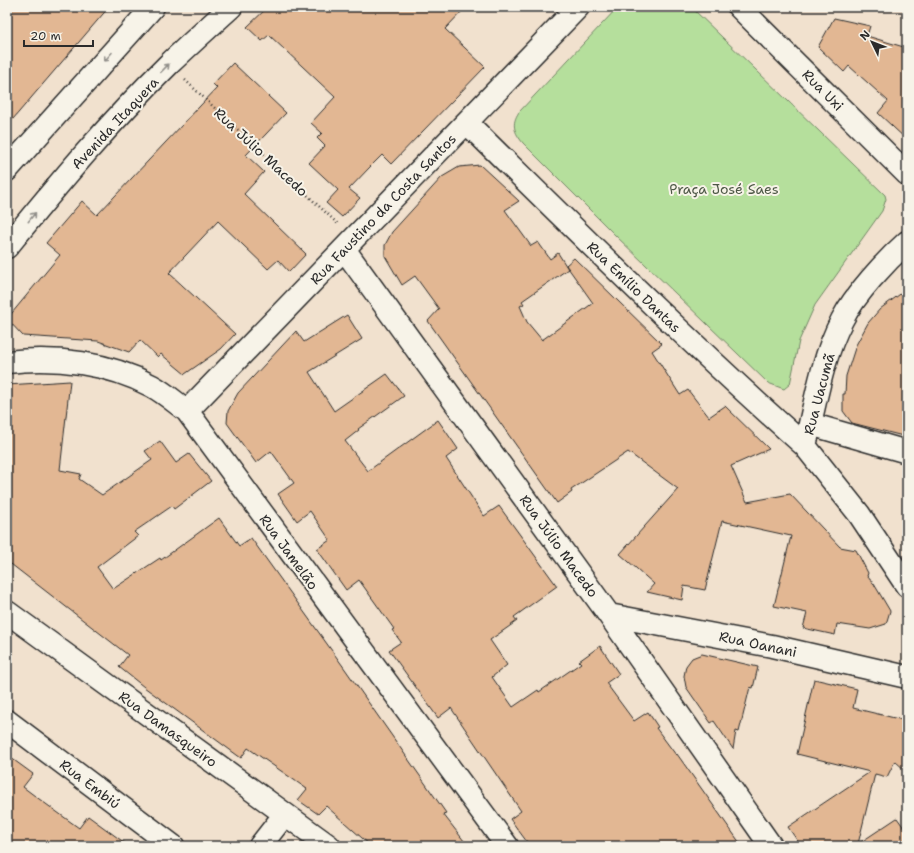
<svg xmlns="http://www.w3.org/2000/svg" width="914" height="853" font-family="'Shantell Sans',sans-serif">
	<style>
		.green { fill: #b5df9c; stroke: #708564 }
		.building { fill: #e2b793; stroke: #2b2b2b }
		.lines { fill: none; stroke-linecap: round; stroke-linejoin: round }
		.minor-casing { stroke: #2b2b2b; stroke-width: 25 }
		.major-casing { stroke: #2b2b2b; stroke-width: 25 }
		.path { stroke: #2b2b2b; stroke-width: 2.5; stroke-dasharray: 1 3; stroke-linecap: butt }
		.minor { stroke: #f7f3e8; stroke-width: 22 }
		.major { stroke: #f7f3e8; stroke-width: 22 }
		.oneway { stroke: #918f8a }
		.labels { text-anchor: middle; stroke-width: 4; stroke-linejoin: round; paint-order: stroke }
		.street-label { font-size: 14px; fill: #2b2b2b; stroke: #f7f3e8 }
		.park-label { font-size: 14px; fill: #4e5847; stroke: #f7f3e8 }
	</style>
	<rect width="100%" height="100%" fill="#f1e1ce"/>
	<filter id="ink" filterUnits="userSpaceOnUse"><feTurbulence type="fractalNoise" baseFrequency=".025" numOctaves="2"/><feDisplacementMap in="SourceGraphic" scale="8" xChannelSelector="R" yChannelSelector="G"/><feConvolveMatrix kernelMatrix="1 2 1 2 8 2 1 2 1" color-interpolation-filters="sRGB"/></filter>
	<g filter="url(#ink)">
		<path class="green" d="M618,7H691L885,195L886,199L882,211L815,305L799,341L790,384L784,389L768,383L615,235L523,143C514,132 511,124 519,112Z"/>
		<path class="building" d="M7,7H109L7,126Z
			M268,7H466L445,29L485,67L391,164L382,155L369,168L349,189L360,198L342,217L326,203L338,190L309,163L325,146L317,138L322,133L311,123L335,97L269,35L262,41L247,27Z
			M834,18L870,26L867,36L907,48V140L878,113L888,101L849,66L844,72L818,47Z
			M233,63L286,113L246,155L264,172L244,194L306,254L289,272L278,260L268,269L218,221L169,273L235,334L221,349L185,374L161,354L158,357L140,340L129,352L98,341L23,336L7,319L60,255L46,243L82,201L97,215L217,88L213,84Z
			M480,165L519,201L505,210L531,246L538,242L550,259L558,253L568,269L522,301L524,304L520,306L527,322L542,340L593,303L566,265L574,258L662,344L652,351L680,395L688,390L709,417L725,406L769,449L731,466L747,502L790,494L840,547L856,550L868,573L867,576L874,584L890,611L886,624L870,629L837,624L835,635L803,628L807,613L774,606L791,536L722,521L705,590L684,586L682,600L647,592L654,584L620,554L678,489L628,452L571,490L572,492L557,503L428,321L439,309L415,276L402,285L385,256V245L392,232L442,177L459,167Z
			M907,289V437L852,423L843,411V394H845L846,376L856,345L868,323L880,309Z
			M347,315L362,339L309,372L334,411L387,374L404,396L358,429L359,430L345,441L368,471L438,420L458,449L446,458L484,516L499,506L557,586L514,617L517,621L490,640L507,665L492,677L513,707L538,690L539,692L581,663L579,661L600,646L619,674L606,683L634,721L648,712L658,727L656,728L676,755L677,754L742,846H530L510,819L521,811L451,708L438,718L389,650L401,642L392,630L394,629L359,580L346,590L317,549L330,540L310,511L297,521L278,494L294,483L271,451L256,463L227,423L228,411L238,393L296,331L304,342Z
			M70,381L60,470L81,474L79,479L102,495L152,460L145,451L160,441L176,463L189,454L211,481L174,509L172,506L134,532L138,536L97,567L113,589L160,558L161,560L219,518L239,546L251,538L345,669L446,813L443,814L468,846H371L326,806L318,814L298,800L307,789L248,748L241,758L144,687L119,667L128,655L7,561V385Z
			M702,654L758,667L753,688L750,687L739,732L736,731L733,749L714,721L711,723L686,687L684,676L686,666L692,658Z
			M814,679L857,689L853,708L907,721V772L895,761L887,777L875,774L858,844L897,818L907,832V846H801L788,827L870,772L797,754Z
			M7,755L33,774L23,787L35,796L79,828L88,816L129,846H7Z"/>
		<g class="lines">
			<g class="minor-casing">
				<path id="minor" d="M739,7L907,174
					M467,123C578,232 689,343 805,446
					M907,242C886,261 855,294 842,320C822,358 815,404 805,446L859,514L907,586
					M344,249L609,615L771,846
					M7,362C56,356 109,363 152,386C165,393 176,403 187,411L507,846
					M187,411L578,7
					M810,424L907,452
					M7,612L329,846
					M609,615L772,646L907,677
					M7,721L173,846
					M260,846L285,814"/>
			</g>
			<g class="major-casing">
				<path id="major" d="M7,170L153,7
					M7,247C58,184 110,122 168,65C189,45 210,26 231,7"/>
			</g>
			<path class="path" d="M185,80L338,224"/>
			<use href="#minor" class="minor"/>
			<use href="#major" class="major"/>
		</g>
		<defs><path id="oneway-shaft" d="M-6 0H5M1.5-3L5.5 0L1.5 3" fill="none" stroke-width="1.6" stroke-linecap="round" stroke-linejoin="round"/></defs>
		<g class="oneway">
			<use href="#oneway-shaft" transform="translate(108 57) rotate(132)"/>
			<use href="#oneway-shaft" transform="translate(165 68) rotate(-46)"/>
			<use href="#oneway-shaft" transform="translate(32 217) rotate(-51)"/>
		</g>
	</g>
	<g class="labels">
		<g class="street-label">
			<text transform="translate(823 90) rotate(45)" y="5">Rua Uxi</text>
			<text transform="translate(115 123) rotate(-47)" y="5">Avenida Itaquera</text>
			<text transform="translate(261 152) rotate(43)" y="5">Rua Júlio Macedo</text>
			<text transform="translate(383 209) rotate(-46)" y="5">Rua Faustino da Costa Santos</text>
			<text transform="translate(634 287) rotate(44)" y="5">Rua Emílio Dantas</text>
			<text transform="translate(819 394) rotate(-75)" y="5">Rua Uacumã</text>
			<text transform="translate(559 546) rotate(54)" y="5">Rua Júlio Macedo</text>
			<text transform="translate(289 552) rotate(54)" y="5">Rua Jamelão</text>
			<text transform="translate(758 644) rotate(12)" y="5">Rua Oanani</text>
			<text transform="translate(168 729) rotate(36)" y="5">Rua Damasqueiro</text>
			<text transform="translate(90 784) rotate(37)" y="5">Rua Embiú</text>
		</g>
		<g class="park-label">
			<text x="724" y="194">Praça José Saes</text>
		</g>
	</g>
	<rect width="914" height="853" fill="none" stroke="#f7f3e8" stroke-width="24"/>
	<rect x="12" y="12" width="890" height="829" fill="none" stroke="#2b2b2b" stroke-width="1.5" filter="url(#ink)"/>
	<g transform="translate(872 42) rotate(313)" stroke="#f7f3e8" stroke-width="3" paint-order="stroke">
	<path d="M0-3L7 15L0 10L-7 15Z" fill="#2b2b2b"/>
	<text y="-6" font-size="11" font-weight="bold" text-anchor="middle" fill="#2b2b2b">N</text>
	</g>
	<path d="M24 40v6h69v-6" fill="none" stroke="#2b2b2b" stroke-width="2"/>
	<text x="30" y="40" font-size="12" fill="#2b2b2b" stroke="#f7f3e8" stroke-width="3" paint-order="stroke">20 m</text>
</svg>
